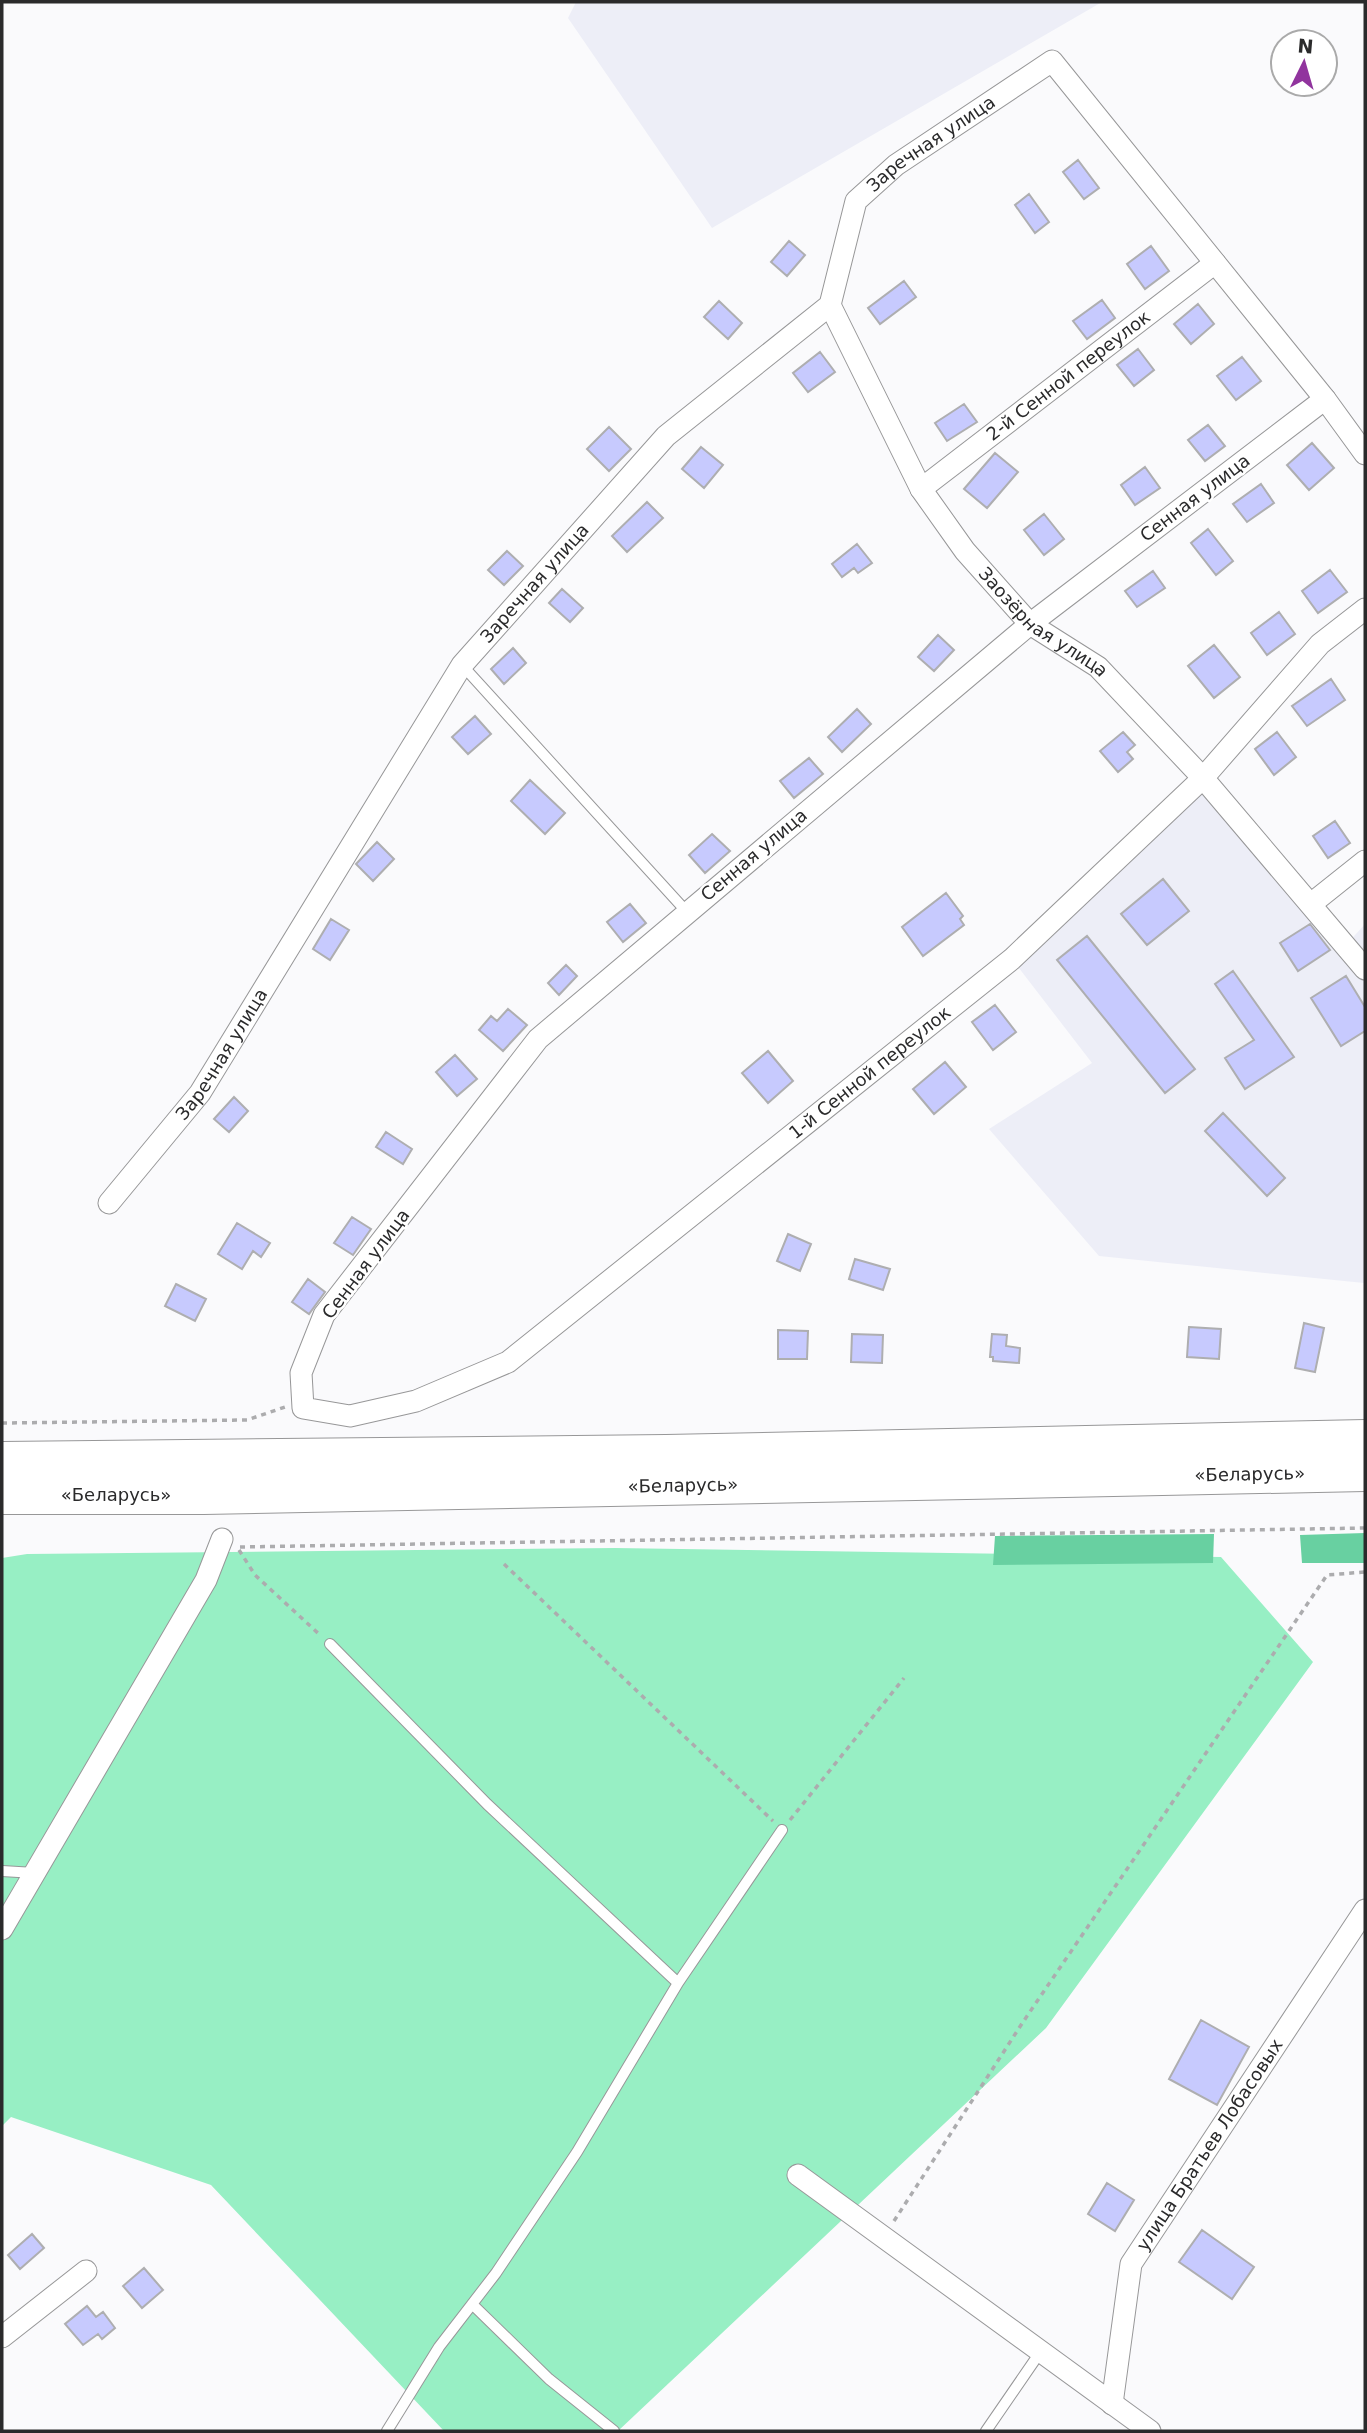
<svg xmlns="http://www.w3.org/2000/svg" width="1367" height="2433" font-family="'DejaVu Sans',sans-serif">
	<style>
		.built { fill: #edeef7 }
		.green { fill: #97efc4 }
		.forest { fill: #68d0a1 }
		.building { fill: #c7cafe; stroke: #aeaeb0; stroke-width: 2 }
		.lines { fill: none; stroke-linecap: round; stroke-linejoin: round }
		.lane-casing { stroke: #979798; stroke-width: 12 }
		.street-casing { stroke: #979798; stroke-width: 23 }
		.highway-casing { stroke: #979798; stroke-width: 40 }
		.path { stroke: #acacae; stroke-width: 3.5; stroke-dasharray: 5 5; stroke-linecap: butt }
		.lane { stroke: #fff; stroke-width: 10 }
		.street { stroke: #fff; stroke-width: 21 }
		.highway { stroke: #fff; stroke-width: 38 }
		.labels { text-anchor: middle; stroke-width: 5; stroke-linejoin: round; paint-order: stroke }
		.street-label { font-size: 18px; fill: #2a2a2b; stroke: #fff }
	</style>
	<rect width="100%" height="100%" fill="#fafafc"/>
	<path class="built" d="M576,2H1102L712,228L568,18Z
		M1203,778L1346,945L1365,924V1294L1364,1283L1099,1256L989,1129L1092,1063L1012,959Z"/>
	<path class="green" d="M615,1548L1221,1557L1313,1662L1046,2028L618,2431H444L211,2185L11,2117L2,2126V1558L27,1554Z"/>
	<path class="forest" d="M1365,1533V1563H1302L1300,1535Z
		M1214,1534L1213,1563L993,1565L995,1536Z"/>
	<path class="building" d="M1078,160L1099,188L1084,199L1063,172Z
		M1029,194L1049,222L1035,233L1015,205Z
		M789,241L805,255L787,276L771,262Z
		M1151,246L1169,271L1145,289L1127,264Z
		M904,281L916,297L880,324L868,308Z
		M1102,300L1115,318L1087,339L1073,321Z
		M719,301L742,323L728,339L704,317Z
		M1198,304L1214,324L1191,344L1174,324Z
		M1138,349L1154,370L1134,386L1117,365Z
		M820,352L835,372L808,392L793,373Z
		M1242,357L1261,381L1236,400L1217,376Z
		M964,404L977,422L947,441L935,423Z
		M1208,425L1225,446L1205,461L1188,440Z
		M609,427L631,449L609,471L587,449Z
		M1312,443L1334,468L1309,490L1287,465Z
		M701,447L723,465L704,488L682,469Z
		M995,453L1018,472L987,508L964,489Z
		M1145,467L1160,488L1135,505L1121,485Z
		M1261,484L1274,503L1247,522L1233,504Z
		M647,502L663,518L627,552L612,536Z
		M1044,514L1064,539L1044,555L1024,530Z
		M1208,529L1233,561L1216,575L1191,543Z
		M857,544L872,563L858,573L854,568L842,577L832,564Z
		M507,551L523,566L504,585L488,570Z
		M1330,570L1347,592L1318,613L1302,591Z
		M1153,571L1165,588L1137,607L1125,591Z
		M562,589L583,608L570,622L549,603Z
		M1279,612L1295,634L1267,655L1251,633Z
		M938,635L954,650L934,671L918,657Z
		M1214,645L1240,677L1214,698L1188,666Z
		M513,648L526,663L504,684L491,669Z
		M1331,679L1345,700L1307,726L1292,706Z
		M857,709L871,724L842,752L828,737Z
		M475,716L491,734L468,754L452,737Z
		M1123,732L1135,745L1127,752L1133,759L1118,772L1100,751Z
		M1277,732L1296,757L1274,775L1255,749Z
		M809,758L823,774L794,798L780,781Z
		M530,780L565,813L545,834L511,801Z
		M1335,821L1350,843L1328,858L1313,836Z
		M712,834L730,851L705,873L689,855Z
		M377,842L394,859L373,881L356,864Z
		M1163,879L1189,911L1147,945L1121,914Z
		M946,893L963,916L960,919L964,925L923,956L902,927Z
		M630,904L646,923L623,942L607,922Z
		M331,919L349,930L330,960L313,949Z
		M1310,924L1330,950L1298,971L1280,943Z
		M1087,936L1195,1069L1165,1093L1057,960Z
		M566,965L577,976L559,995L548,983Z
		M1233,971L1294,1057L1245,1089L1225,1058L1254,1040L1215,984Z
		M1346,976L1365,1007V1031L1341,1046L1311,998Z
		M995,1005L1016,1032L993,1050L972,1022Z
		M508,1009L527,1025L503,1051L479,1030L491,1016L497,1021Z
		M768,1051L793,1081L768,1103L742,1073Z
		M455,1055L477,1079L457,1096L436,1072Z
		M945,1062L966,1087L934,1114L913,1089Z
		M234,1097L248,1111L229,1132L214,1119Z
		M1223,1113L1285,1178L1267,1196L1205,1131Z
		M386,1132L412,1149L403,1164L376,1147Z
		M352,1217L371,1229L353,1255L334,1243Z
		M237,1223L270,1243L261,1257L253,1251L242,1269L218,1254Z
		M788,1234L811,1244L800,1271L777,1261Z
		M855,1259L890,1269L883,1290L849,1279Z
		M308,1279L325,1292L309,1314L292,1302Z
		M176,1284L206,1299L195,1321L165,1306Z
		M1304,1323L1324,1328L1315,1372L1295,1368Z
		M1189,1327L1221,1329L1219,1359L1187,1357Z
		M778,1330L808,1331L807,1359H778Z
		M852,1334L883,1335L882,1363L851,1362Z
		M992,1334L1007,1335L1006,1346L1020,1348L1019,1363L993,1361V1357H990Z
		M1201,2020L1249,2047L1217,2105L1169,2079Z
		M1107,2183L1134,2200L1115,2231L1088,2214Z
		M1202,2230L1254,2267L1232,2299L1179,2262Z
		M32,2234L44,2248L20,2269L8,2255Z
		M144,2268L163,2290L142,2308L123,2286Z
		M87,2306L96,2317L103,2312L115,2328L102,2339L98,2334L83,2345L65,2324Z"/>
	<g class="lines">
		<g class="lane-casing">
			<path id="lane" d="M462,665L686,911
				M330,1644L487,1804L678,1983
				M2,1871L35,1873
				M472,2304L549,2379L614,2431
				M387,2431L439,2347L496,2273L577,2152L678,1983L782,1830
				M986,2431L1041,2351"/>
		</g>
		<g class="street-casing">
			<g id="street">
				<path id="s1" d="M830,305L921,489L965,551L1030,624L1098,667L1203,778L1365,969"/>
				<path id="s2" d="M1325,399L1030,624L538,1039L324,1315L301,1373L303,1408L350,1416L416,1401L508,1362L1012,959L1203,778L1320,644L1365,609"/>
				<path id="s3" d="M921,489L1215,263"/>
				<path d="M1311,904L1365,861"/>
				<path id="s4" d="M109,1203L200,1093L462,665L666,436L830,305L856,201L896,165L1052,61L1325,399L1365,454"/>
				<path d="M2,1929L206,1580L222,1539"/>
				<path d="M798,2175L1150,2431"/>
				<path d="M2,2337L86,2271"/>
				<path id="s5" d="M1112,2404L1131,2264L1365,1910"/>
			</g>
		</g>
		<g class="highway-casing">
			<g id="highway">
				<path d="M2,1461L666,1454L1365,1439"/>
				<path id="s6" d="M2,1495H204L1365,1472"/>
			</g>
		</g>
		<path class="path" d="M2,1423L247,1420L285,1407
			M240,1547L1365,1528
			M239,1550L255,1575L320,1635
			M504,1564L773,1821
			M790,1820L904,1678
			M894,2221L1023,2022L1327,1575L1365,1572"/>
		<use href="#lane" class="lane"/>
		<use href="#street" class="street"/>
		<use href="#highway" class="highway"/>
	</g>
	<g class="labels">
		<g class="street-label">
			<text dy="6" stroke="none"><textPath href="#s4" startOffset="1363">Заречная улица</textPath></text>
			<text dy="6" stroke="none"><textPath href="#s3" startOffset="186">2-й Сенной переулок</textPath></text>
			<text transform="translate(1195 498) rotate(-37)" y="6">Сенная улица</text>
			<text dy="6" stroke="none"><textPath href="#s4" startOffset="754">Заречная улица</textPath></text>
			<text dy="6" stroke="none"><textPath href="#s1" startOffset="388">Заозёрная улица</textPath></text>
			<text transform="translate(754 855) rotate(-40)" y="6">Сенная улица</text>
			<text dy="6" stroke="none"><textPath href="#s4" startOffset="187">Заречная улица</textPath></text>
			<text dy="6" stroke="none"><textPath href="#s2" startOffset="2140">1-й Сенной переулок</textPath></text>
			<text transform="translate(366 1264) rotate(-53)" y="6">Сенная улица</text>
			<text dy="6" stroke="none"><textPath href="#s6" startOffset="1248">«Беларусь»</textPath></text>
			<text dy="6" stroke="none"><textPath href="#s6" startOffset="681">«Беларусь»</textPath></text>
			<text dy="6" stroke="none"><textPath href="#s6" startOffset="114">«Беларусь»</textPath></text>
			<text dy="6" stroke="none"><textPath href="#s5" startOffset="284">улица Братьев Лобасовых</textPath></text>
		</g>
	</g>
	<rect width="1367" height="2433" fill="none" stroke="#2a2a2b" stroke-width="7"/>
	<g transform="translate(1304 63) rotate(5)"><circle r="33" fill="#ffffff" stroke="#aaaaaa" stroke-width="2"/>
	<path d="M0-5L12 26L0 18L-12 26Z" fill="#91349e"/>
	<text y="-10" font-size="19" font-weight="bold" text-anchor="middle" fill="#2a2a2b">N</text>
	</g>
</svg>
